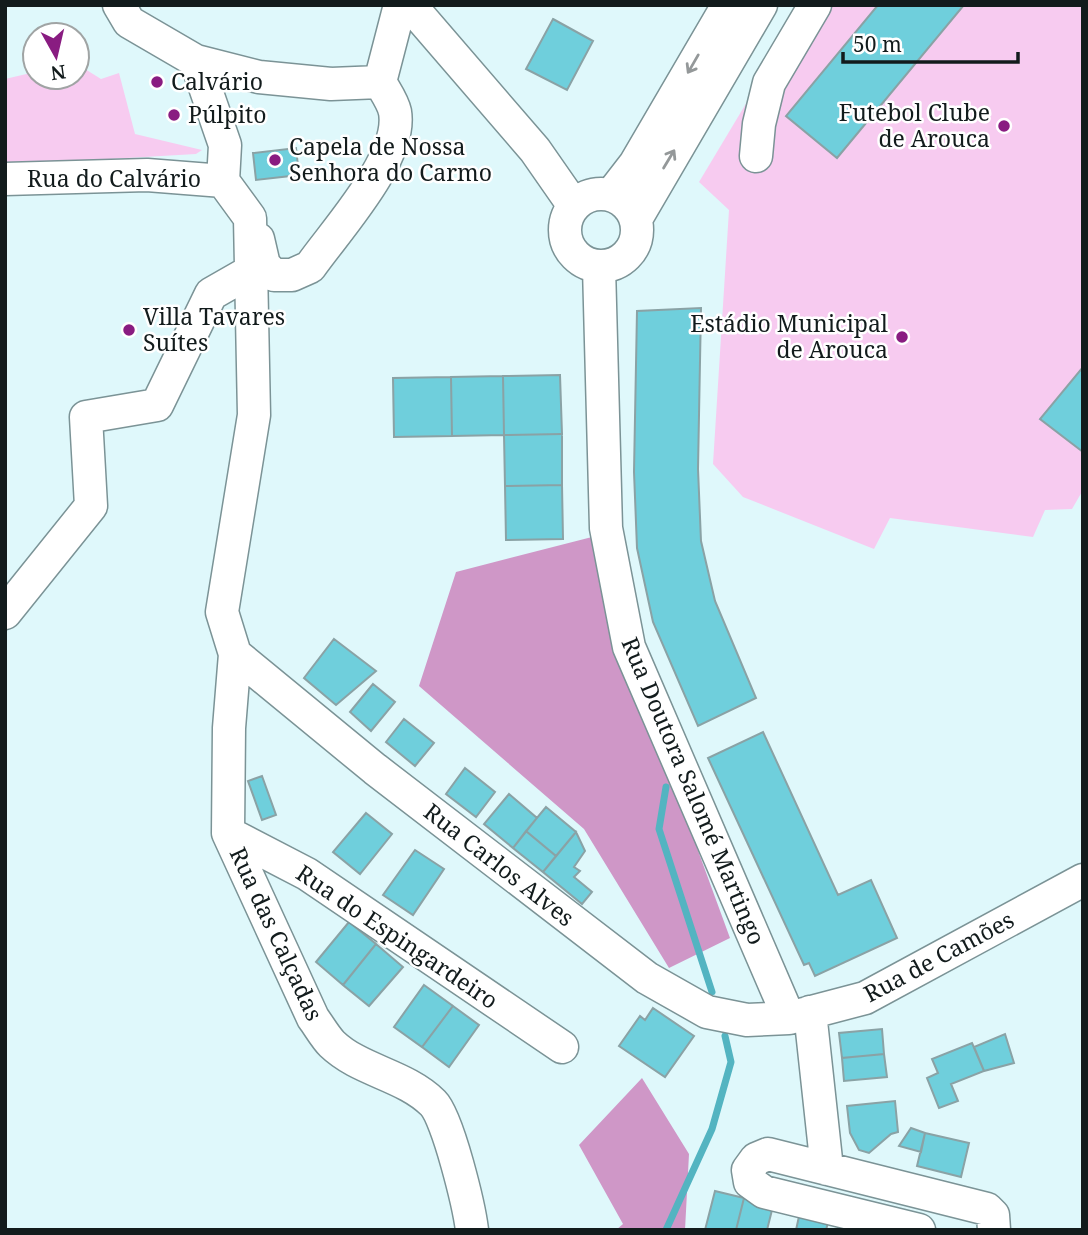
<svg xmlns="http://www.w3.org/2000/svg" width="1088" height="1235" font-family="'Noto Serif',serif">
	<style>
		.green { fill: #f7cbf0 }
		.forest { fill: #cf97c7 }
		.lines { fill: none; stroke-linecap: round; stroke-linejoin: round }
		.stream { stroke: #53b4c1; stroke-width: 7 }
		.building { fill: #6fcfdc; stroke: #8aa2a5; stroke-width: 2 }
		.minor-casing { stroke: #7b9396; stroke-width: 35 }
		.minor { stroke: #fff; stroke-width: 32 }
		.oneway { stroke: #949899 }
		.poi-dot { fill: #891c81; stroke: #fff; stroke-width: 2.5 }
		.labels { text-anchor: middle; stroke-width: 5; stroke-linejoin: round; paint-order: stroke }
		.poi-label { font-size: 23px; fill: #121b1c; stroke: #fff; text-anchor: start }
		.street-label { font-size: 23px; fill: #121b1c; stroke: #fff }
	</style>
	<rect width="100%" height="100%" fill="#dff8fb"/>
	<path class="green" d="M805,5H1083V490L1072,509L1045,510L1033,537L890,518L874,549L743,497L713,464L729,210L699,182Z
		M77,64L101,79L119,73L135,134L202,150L196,154L5,165V79L35,72V77H77Z"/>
	<path class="forest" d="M592,537L648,714L730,938L669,968L584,829L419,686L456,572Z
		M642,1078L689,1154L685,1230H616L623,1224L579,1145Z"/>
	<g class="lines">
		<path class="stream" d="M666,787L659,829L712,992
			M666,1230L712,1129L731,1062L725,1036"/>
	</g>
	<path class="building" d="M878,5H964L837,158L786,116Z
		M553,19L593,41L567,90L526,69Z
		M296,148L299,175L256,180L253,153Z
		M701,308L698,469L701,541L715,601L756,698L698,726L653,622L637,548L634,472L637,311Z
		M1083,367V452L1040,419Z
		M560,375L562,434L504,435L503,376Z
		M503,376L504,435L452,436L451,377Z
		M451,377L452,436L394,437L393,378Z
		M562,434V485L505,486L504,435Z
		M562,485L563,539L506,540L505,486Z
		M334,639L376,671L336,705L304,678Z
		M373,684L395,702L371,731L350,712Z
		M404,719L434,743L415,766L386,742Z
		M763,732L838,895L871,880L897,938L815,976L809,963L804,965L708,758Z
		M465,768L495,792L476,817L446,794Z
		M262,776L276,815L262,820L248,781Z
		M509,794L537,818L513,848L484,824Z
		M546,807L576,832L556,856L526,831Z
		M366,813L392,834L360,874L333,852Z
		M526,831L556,856L543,872L513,848Z
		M576,832L585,851L574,867L580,871L574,877L592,892L582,904L543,872Z
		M415,850L444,869L413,915L383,895Z
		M349,922L376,944L343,985L316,962Z
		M376,944L403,967L369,1006L343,985Z
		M424,985L453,1006L422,1047L394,1027Z
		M453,1006L479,1025L449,1067L422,1047Z
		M653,1008L694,1036L665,1077L619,1046L640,1016L645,1020Z
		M882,1029L884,1054L842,1058L839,1033Z
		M1005,1034L1014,1063L984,1071L974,1047Z
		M972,1043L984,1071L951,1084L958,1101L939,1108L927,1078L938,1073L932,1059Z
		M884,1054L887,1077L844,1081L842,1058Z
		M895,1101L898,1132L891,1134L869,1153L859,1150L850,1133L847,1106Z
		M911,1128L925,1133L921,1152L899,1146Z
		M925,1133L969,1143L961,1177L917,1166Z
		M715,1191L744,1198L736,1230H705Z
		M744,1198L773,1206L767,1230H736Z
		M800,1212L829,1219L826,1230H796Z"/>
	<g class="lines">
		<g class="minor-casing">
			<path id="minor" d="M119,5L129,22L196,61L225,145L223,181L250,218L254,415L222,612L235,654L229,728L228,833L313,1018C319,1026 325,1037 332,1044C360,1071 405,1075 433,1103C448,1118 469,1206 472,1230
				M410,5L535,150L574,206
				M196,61L259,77L331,84L380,82
				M756,156L759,124L769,83L815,5
				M5,179L147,175L223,181
				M565 230a36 36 0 1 1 72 0a36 36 0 1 1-72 0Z
				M611,195L635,164L728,5
				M636,219L761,5
				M258,239L264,265L274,275H292L310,267C336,230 403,158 395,112C393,102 385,91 380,82L400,5
				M599,267L606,528L629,647L789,1018
				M5,613L91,506L86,417L157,405L211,294L253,270
				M235,654L375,769L647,978L707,1012L747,1020L789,1018L865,998L1083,880
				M228,833L307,874L562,1047
				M810,1012L827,1169
				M919,1230L764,1192L750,1182L748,1170L756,1159L768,1154L987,1209L993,1215L994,1230"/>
		</g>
		<use href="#minor" class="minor"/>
	</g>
	<defs><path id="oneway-shaft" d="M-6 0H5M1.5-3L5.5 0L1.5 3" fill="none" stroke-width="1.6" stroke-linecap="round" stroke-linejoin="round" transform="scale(1.75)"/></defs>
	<g class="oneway">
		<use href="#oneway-shaft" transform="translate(693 64) rotate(120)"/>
		<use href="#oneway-shaft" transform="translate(669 159) rotate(-59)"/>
	</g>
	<g class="poi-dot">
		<circle cx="157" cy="82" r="7"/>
		<circle cx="174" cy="115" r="7"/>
		<circle cx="1004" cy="126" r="7"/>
		<circle cx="275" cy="160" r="7"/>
		<circle cx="129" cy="330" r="7"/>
		<circle cx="902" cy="337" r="7"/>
	</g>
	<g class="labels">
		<g class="poi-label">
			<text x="171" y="90">Calvário</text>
			<text x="990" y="121" text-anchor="end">Futebol Clube<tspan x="990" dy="26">de Arouca</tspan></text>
			<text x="188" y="123">Púlpito</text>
			<text x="289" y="155">Capela de Nossa<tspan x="289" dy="26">Senhora do Carmo</tspan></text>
			<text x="143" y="325">Villa Tavares<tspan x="143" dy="26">Suítes</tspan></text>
			<text x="888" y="332" text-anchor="end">Estádio Municipal<tspan x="888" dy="26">de Arouca</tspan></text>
		</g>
		<g class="street-label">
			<text x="114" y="187">Rua do Calvário</text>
			<text transform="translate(693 791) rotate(67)" y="8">Rua Doutora Salomé Martingo</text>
			<text transform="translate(499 865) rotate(38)" y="8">Rua Carlos Alves</text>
			<text transform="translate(276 934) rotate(65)" y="8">Rua das Calçadas</text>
			<text transform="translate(397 937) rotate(34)" y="8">Rua do Espingardeiro</text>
			<text transform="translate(939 957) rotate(-28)" y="8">Rua de Camões</text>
		</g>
	</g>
	<rect width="1088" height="1235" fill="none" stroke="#121b1c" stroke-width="14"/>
	<g transform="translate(56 56) rotate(172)"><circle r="33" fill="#ffffff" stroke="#a0a4a4" stroke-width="2"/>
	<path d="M0-5L12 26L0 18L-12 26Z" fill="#891c81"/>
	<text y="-10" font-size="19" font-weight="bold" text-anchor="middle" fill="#121b1c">N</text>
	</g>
	<path d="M843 52v10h175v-10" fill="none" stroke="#121b1c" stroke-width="3.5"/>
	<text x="853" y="52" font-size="21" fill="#121b1c" stroke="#ffffff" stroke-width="5" paint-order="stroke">50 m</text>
</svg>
